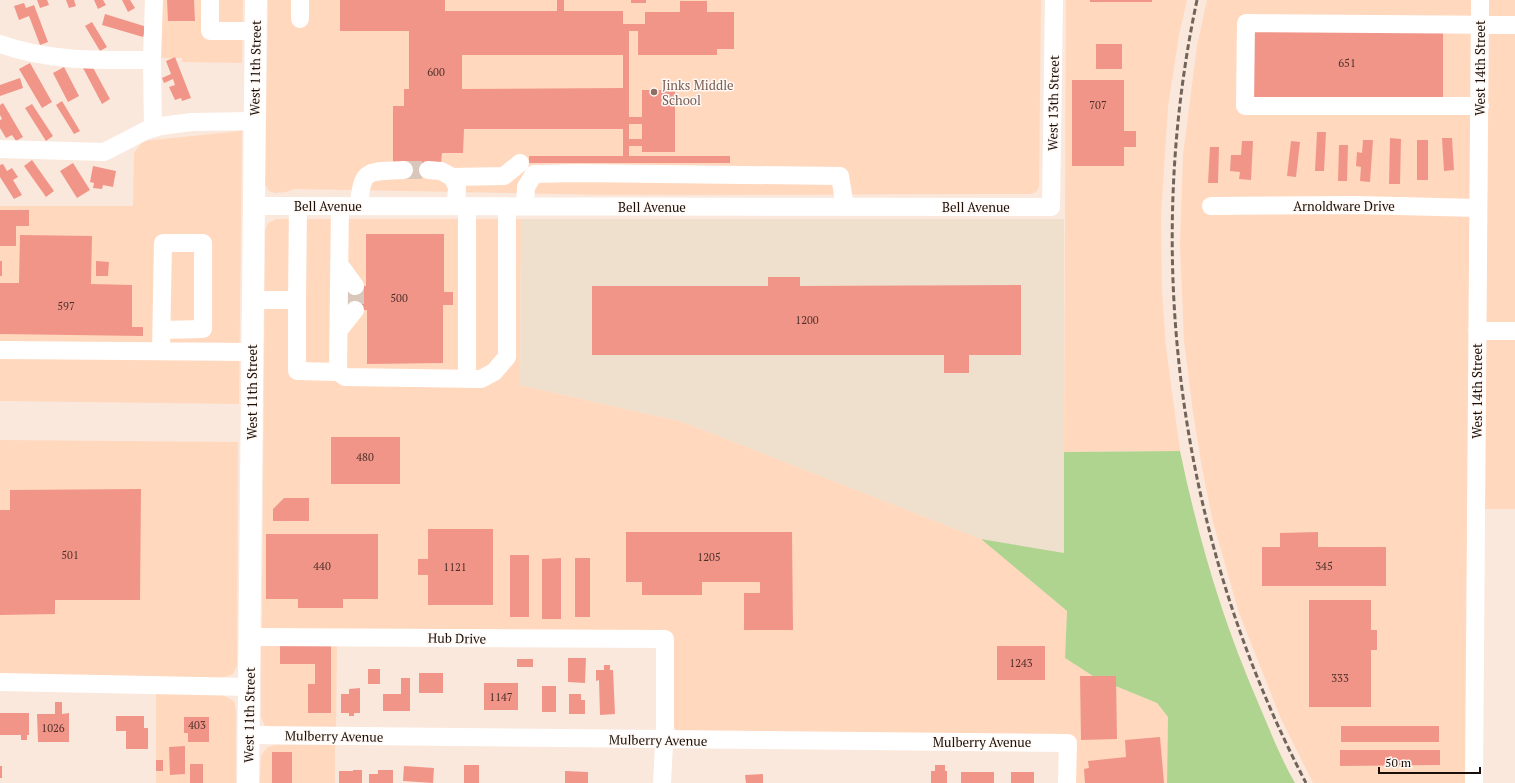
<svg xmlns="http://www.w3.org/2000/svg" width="1515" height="783" font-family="'PT Serif',serif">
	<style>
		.built { fill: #ffd8be }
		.industrial { fill: #efe0cd }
		.green { fill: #afd48f }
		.building { fill: #f19589; fill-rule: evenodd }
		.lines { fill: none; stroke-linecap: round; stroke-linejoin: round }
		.minor-tunnel { stroke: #d9c7bc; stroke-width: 18; stroke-dasharray: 18 9; stroke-linecap: butt }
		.minor { stroke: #fff; stroke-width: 18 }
		.major { stroke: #fff; stroke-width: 22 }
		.rail { stroke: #71645b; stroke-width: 3; stroke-dasharray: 6 3; stroke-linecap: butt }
		.education-dot { fill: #8d6e63; stroke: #fff8f4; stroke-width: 1.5 }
		.labels { text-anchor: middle; stroke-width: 3; stroke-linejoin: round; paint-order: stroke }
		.number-label { font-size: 11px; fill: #4f3028 }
		.street-label { font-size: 13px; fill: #190f08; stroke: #fff8f4 }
		.education-label { font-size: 13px; fill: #785e54; stroke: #fff8f4; text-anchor: start }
	</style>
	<rect width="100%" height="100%" fill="#fbe8dc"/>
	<path class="built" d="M159,0H243L242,63L182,62V58H159Z
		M268,0H1041L1039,187L1036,192L1031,194L608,195L295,189L286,192L275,193L269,191L265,184Z
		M1066,0H1187L1179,35L1168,107L1161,216L1162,292L1166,347L1180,451L1064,452Z
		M1207,0H1473L1470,201L1203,200L1204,213L1470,215L1466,783H1313L1281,719L1239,613L1213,522L1202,468L1193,412L1184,341L1180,244L1183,155L1197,46Z
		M1489,0H1515V509H1484Z
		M242,131L239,404L0,401V206H133L134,153L143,141Z
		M276,219H521L520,385L683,422L981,539L1067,611L1065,658L1096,678L1157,703L1168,717L1167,783H1074L1075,744L677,732L672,723V633H484L262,631L265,231L268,223Z
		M0,440L238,442L237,665L233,674L222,678L0,675Z
		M337,641L336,733L265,726L261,717V647L263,644Z
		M156,691L221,694L234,701L236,710V783H156Z
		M276,745H335V783H260L261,755L268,747Z"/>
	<path class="industrial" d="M521,219H1064V554L981,539L683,422L520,385Z"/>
	<path class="green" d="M1180,451C1198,537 1222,619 1257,700C1269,728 1280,757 1295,783H1167L1168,717L1157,703L1096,678L1065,658L1067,611L981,539L1064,553V452Z"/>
	<path class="building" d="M37,0H47L49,5L40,8Z
		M66,0H74L76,6L69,8Z
		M94,0H103L106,5L98,9Z
		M122,0H130L135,8L128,12Z
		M167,0H194L195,21H168Z
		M340,0H445V11H557V0H564V11H623V24H645V12H680V1H707V12H734V49H717V55H638V31H629V117H642V90H675V152H642V146H629V156H730V163H529V156H623V129H464L463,153H442L441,163L428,176L404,175L393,162V106H404V89H409V31H340ZM462,55H623V88L462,89ZM629,124H642V139H629Z
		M631,0H646V3H631Z
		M1090,0H1152V2H1090Z
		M24,3L26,8L34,5L48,42L40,45L29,16L19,20L14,6Z
		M105,14L147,27L143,37L102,25Z
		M92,22L107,47L100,51L85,26Z
		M1252,29H1443V98H1252Z
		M1096,44H1122V69H1096Z
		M175,57L191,98L182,101L181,98L175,100L169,87L175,85L173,79L164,83L162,78L171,74L166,61Z
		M30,63L52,102L42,108L19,69Z
		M91,64L110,99L102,104L83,68Z
		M64,67L79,96L68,102L53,73Z
		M20,78L23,88L0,96V85Z
		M1072,80H1124V131H1136V147H1124V166H1072Z
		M62,101L80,131L74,134L56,105Z
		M3,103L23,137L16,141L12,135L6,138L0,128V120L2,119L0,115V105Z
		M32,104L53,136L46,141L25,108Z
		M1317,132H1326L1324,171H1315Z
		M1390,138L1401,139L1400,184H1389Z
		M1442,138H1452L1454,170L1444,171Z
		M1363,140H1373L1370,182L1360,181L1361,167L1356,166L1357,152L1362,153Z
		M1417,140H1428V180H1417Z
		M1242,141H1253L1251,180L1239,179L1240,172L1230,171L1231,155H1241Z
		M1291,141L1300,142L1296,177L1287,176Z
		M1339,145H1348L1347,181H1338Z
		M1210,147H1219L1218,183H1208Z
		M32,160L54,191L46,197L24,166Z
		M73,163L90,190L77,198L60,171Z
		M3,164L7,171L12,168L18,177L13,180L22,195L14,199L0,177V165Z
		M93,166L116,171L113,187L103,185L102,189L93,188L94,183L90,182Z
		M0,210H29V226H16V246H0Z
		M366,234H444V292H453V305H443V363L367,364V310H345V286H366Z
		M20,235L92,236L91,284L132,285V327H143V336L0,334V283H19Z
		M0,261H2V276H0Z
		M96,261L109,262L108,276H96Z
		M768,277H800V286L1021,285V355H969V373H944V355H592V286H768Z
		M331,437H400V484H331Z
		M141,489L140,600H55V614L0,615V510H10V490Z
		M284,498H309V521H273V509Z
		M428,529H493V605H428V575H418V559H428Z
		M626,532H792L793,630H744V593H760V582H702V595H642V582H626Z
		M1318,532V547H1386V586H1262V547H1280V533Z
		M266,534H378V599H343V608H298V599H266Z
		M510,555H529V617H510Z
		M561,558V619H542V559Z
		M575,558H590V617H575Z
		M1309,600H1371V630H1377V650H1371V707H1309Z
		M280,643H331V713H308V684H315V664H280Z
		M997,646H1045V680H997Z
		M568,658H586L585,683L568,682Z
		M517,659H533V667H517Z
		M604,665H610V670H613L615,714L600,715L599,680L596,681V670H604Z
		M368,669H380V684H368Z
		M419,673H443V693H419Z
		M1080,676H1116L1117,739L1081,740Z
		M401,678H410V711H383V694H401Z
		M484,683H518V710H484Z
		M542,686H556V712H542Z
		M360,688V713H354V716H349V713H341V694H349V689Z
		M569,694H581V700H585V714H569Z
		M55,702H62V714L69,713V742H38L37,714H55Z
		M0,713H29V735H27V740H21V735H0Z
		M116,716H144V728H148V749H126V731H116Z
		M184,717H209V742H188V733H184Z
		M1341,726H1439V742H1341Z
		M1160,737L1164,783H1085L1084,769L1089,768L1088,761L1126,757L1125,740Z
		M185,746V774L170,775L169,747Z
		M1340,750H1440V765L1340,766Z
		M272,752H292V783H272Z
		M156,760H163V771H156Z
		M190,764H203V783H190Z
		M464,765H479V783H464Z
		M935,765H945V771H947V783H931V771H935Z
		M0,766H2V778H0Z
		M404,766L434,768L433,783L403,781Z
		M353,770H362V783H339V771H353Z
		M378,770H393V783H369V774H378Z
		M565,771L588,772V783H565Z
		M961,772H994V783H961Z
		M1011,772H1034V783H1011Z
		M763,774V783H746L745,775Z"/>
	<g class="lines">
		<path class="minor-tunnel" d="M404,170H428
			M355,286V310"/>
		<path class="minor" d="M210,0V31H255
			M300,19V0
			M0,44C50,62 100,60 152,60
			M1480,106H1245L1246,23L1515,25
			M153,127L152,60L154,0
			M0,149L104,152L147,130L161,126L192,122L254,121
			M428,170L441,171L452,177L457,187L456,206
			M452,177L504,176L520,163
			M253,206L1051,207L1054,0
			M340,206L338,372L345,377L481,379L494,372L507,357V206
			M359,206C362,167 368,172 404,170
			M467,206V379
			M525,206L526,187L534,174L577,173L840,176L845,207
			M1211,206L1357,205L1478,208
			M339,264L355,286
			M253,300H297L298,206
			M297,300V371L338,372
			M339,330L355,310
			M1477,331H1515
			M0,350L252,352
			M161,351L163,243H203V329L162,330
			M249,637L665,639V724L662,783
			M0,682L249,687
			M248,735L1068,743L1067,783
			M1474,783L1480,0"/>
		<path class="major" d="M248,783L256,0"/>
		<path class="rail" d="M1197,0C1141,264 1181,544 1306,783"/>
	</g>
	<circle class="education-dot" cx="654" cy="92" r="4"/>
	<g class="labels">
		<g class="number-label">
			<text x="1347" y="67">651</text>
			<text x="436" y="76">600</text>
			<text x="1098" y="109">707</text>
			<text x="399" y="302">500</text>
			<text x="66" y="310">597</text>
			<text x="807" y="324">1200</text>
			<text x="365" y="461">480</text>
			<text x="70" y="559">501</text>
			<text x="709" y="561">1205</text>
			<text x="322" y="570">440</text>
			<text x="1324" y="570">345</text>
			<text x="455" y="571">1121</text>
			<text x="1021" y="667">1243</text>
			<text x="1340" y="682">333</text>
			<text x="501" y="701">1147</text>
			<text x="197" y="729">403</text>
			<text x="53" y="732">1026</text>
		</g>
		<g class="street-label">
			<text transform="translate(255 68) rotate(-89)" y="5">West 11th Street</text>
			<text transform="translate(1480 68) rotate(-90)" y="5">West 14th Street</text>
			<text transform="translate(1053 103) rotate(-89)" y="5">West 13th Street</text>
			<text x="328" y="211">Bell Avenue</text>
			<text x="1344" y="211">Arnoldware Drive</text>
			<text x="652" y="212">Bell Avenue</text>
			<text x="976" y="212">Bell Avenue</text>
			<text transform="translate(1477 391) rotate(-90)" y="5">West 14th Street</text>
			<text transform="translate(252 392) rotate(-90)" y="5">West 11th Street</text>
			<text transform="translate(457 638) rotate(1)" y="5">Hub Drive</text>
			<text transform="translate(249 715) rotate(-89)" y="5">West 11th Street</text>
			<text transform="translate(334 736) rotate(1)" y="5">Mulberry Avenue</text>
			<text transform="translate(658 740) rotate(1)" y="5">Mulberry Avenue</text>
			<text x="982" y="747">Mulberry Avenue</text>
		</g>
		<g class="education-label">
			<text x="662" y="90">Jinks Middle<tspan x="662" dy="15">School</tspan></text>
		</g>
	</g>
	<path d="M1379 767v6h101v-6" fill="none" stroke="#190f08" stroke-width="2"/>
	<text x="1385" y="767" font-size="12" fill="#190f08" stroke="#fff8f4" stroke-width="3" paint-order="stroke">50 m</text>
</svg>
